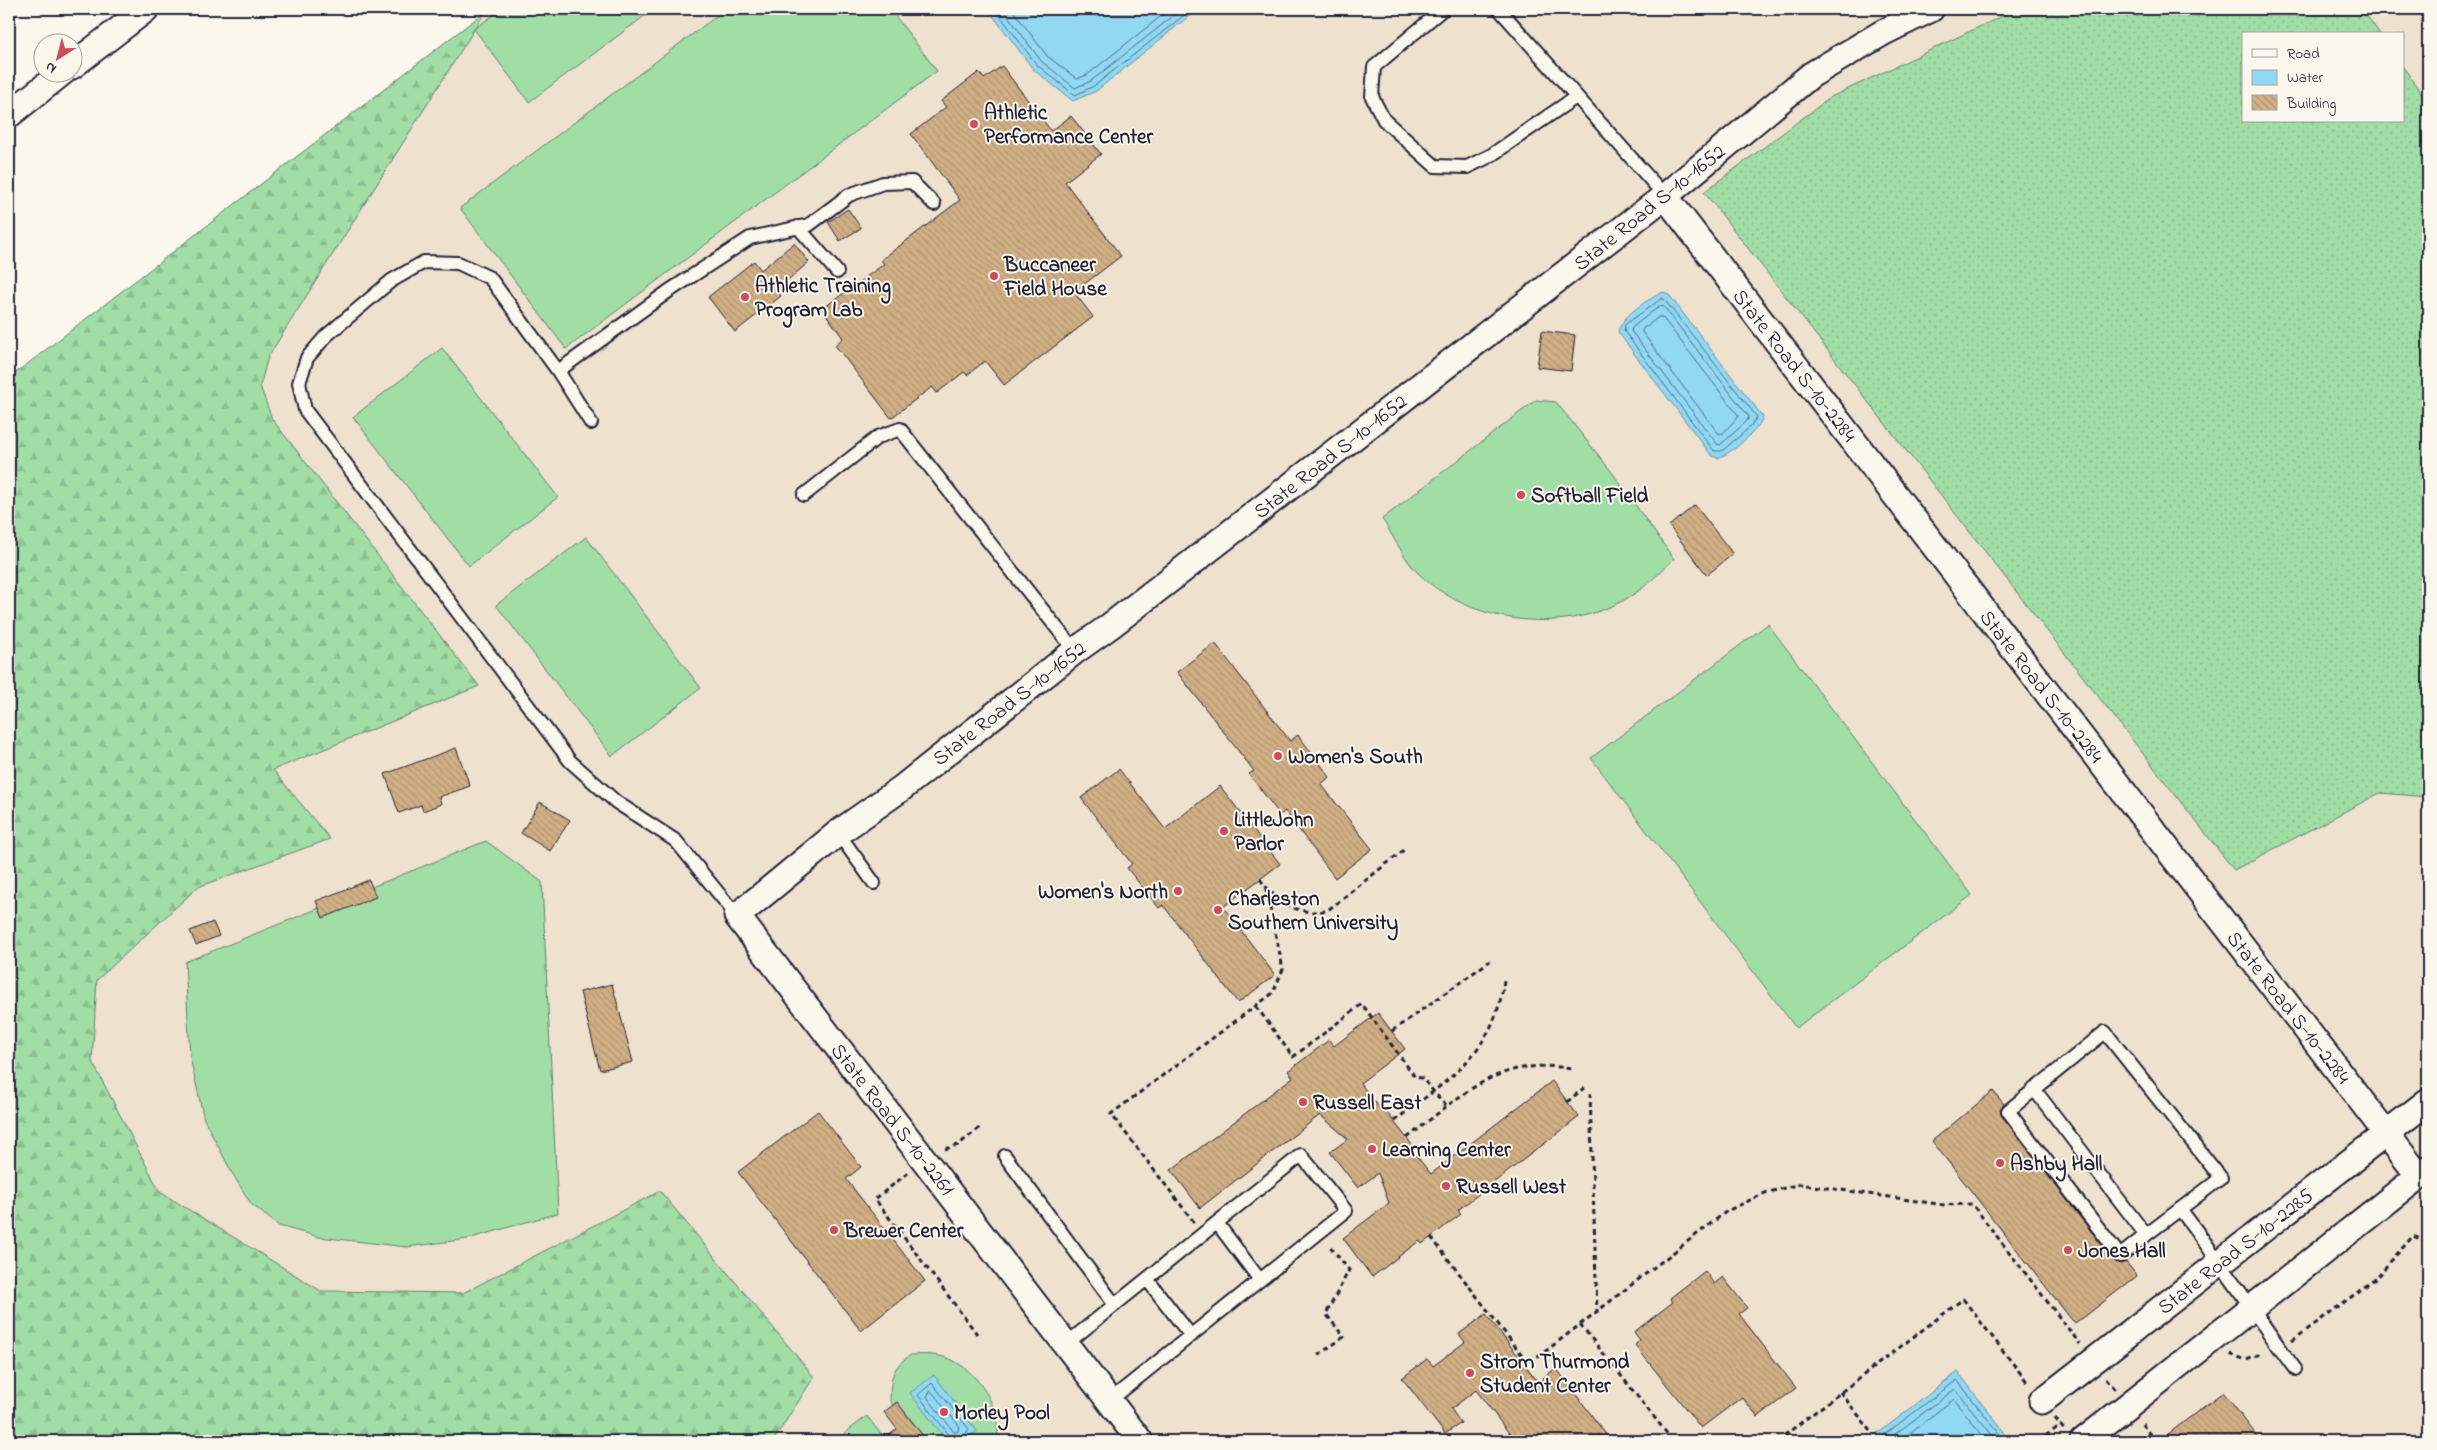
<svg xmlns="http://www.w3.org/2000/svg" width="2437" height="1450" font-family="'Indie Flower',sans-serif">
	<style>
		.built { fill: #eee1cd; fill-rule: evenodd }
		.grass { fill: url(#grass-dots); stroke: #618070 }
		.forest { fill: url(#forest-firs); stroke: #618070 }
		.garden { fill: #a0dea6; stroke: #618070 }
		.water { fill: #91d8f3; stroke: #658fa9 }
		.lines { fill: none; stroke-linecap: round; stroke-linejoin: round }
		.shore { stroke: #4e6b85; stroke-width: 1 }
		.building { fill: url(#building-back-hatch); stroke: #22223b }
		.lane-casing { stroke: #22223b; stroke-width: 16 }
		.street-casing { stroke: #22223b; stroke-width: 29 }
		.path { stroke: #22223b; stroke-width: 3; stroke-dasharray: 5 4; stroke-linecap: butt }
		.lane { stroke: #fbf7ec; stroke-width: 12 }
		.street { stroke: #fbf7ec; stroke-width: 25 }
		.poi-dot { fill: #d1495b; stroke: #fbf7ec; stroke-width: 2 }
		.labels { text-anchor: middle; stroke-width: 4; stroke-linejoin: round; paint-order: stroke }
		.poi-label { font-size: 21px; font-weight: bold; fill: #22223b; stroke: #fbf7ec; text-anchor: start }
		.street-label { font-size: 21px; fill: #22223b; stroke: #fbf7ec }
	</style>
	<defs>
		<pattern id="grass-dots" width="8" height="8" patternUnits="userSpaceOnUse" patternTransform="scale(1.25)"><rect width="8" height="8" fill="#a0dea6"/><path d="M2 2h.1M6 6h.1" fill="none" stroke="#8abe90" stroke-width="1.8" stroke-linecap="round"/></pattern>
		<pattern id="forest-firs" width="22" height="20" patternUnits="userSpaceOnUse" patternTransform="scale(1.25)"><rect width="22" height="20" fill="#a0dea6"/><path d="M5 1l3.5 6h-7zM16 11l3.5 6h-7z" fill="#8abe90"/></pattern>
		<pattern id="building-back-hatch" width="6" height="6" patternUnits="userSpaceOnUse" patternTransform="scale(1.25)"><rect width="6" height="6" fill="#d1af84"/><path d="M-1 5l2 2M0 0l6 6M5-1l2 2" fill="none" stroke="#b39673"/></pattern>
	</defs>
	<rect width="100%" height="100%" fill="#fbf7ec"/>
	<filter id="ink" filterUnits="userSpaceOnUse"><feTurbulence type="fractalNoise" baseFrequency=".02" numOctaves="2"/><feDisplacementMap in="SourceGraphic" scale="10" xChannelSelector="R" yChannelSelector="G"/><feConvolveMatrix kernelMatrix="1 2 1 2 8 2 1 2 1" color-interpolation-filters="sRGB"/></filter>
	<g filter="url(#ink)">
		<path class="built" d="M487,9H2428V1441H9V378ZM2243,34H2403V121H2243Z"/>
		<path class="grass" d="M2017,9H2362L2380,34H2243V121H2403V67L2428,102V797L2380,793L2234,870L1704,192L1831,97Z"/>
		<path class="forest" d="M486,11L268,357L260,386L272,419L479,686L273,770L330,839L198,887L97,980L92,1061L160,1192L321,1291L463,1293L660,1191L814,1377L773,1441H9V378Z"/>
		<path class="garden" d="M502,9H654L529,102L474,29Z
			M726,9H890L937,71L566,349L460,208Z
			M442,348L558,497L469,566L353,417Z
			M1536,400L1556,402L1611,471L1674,559C1661,571 1648,585 1634,594C1570,637 1472,626 1418,573C1405,561 1393,535 1382,519Z
			M586,537L701,688L612,756L496,605Z
			M1768,624L1972,895L1796,1028L1591,758Z
			M486,841L542,882L558,1213L468,1239L407,1247L319,1237L279,1226L251,1204L232,1173L204,1119L190,1057L185,962Z
			M911,1355C927,1354 942,1354 956,1362C982,1377 1002,1412 997,1441H927L897,1402L893,1405L890,1402C891,1379 890,1368 911,1355Z
			M867,1416L886,1441H835Z"/>
		<path class="water" d="M988,9H1198L1096,91L1073,101L1033,69Z
			M1664,292L1669,295L1763,417C1759,430 1730,455 1717,458L1711,455L1618,332C1622,315 1648,299 1664,292Z
			M1958,1372L2011,1441H1868Z
			M934,1375L977,1431L964,1441H947L910,1393Z"/>
		<g class="lines">
			<path class="shore" d="M995,9L1037,65L1075,95L1094,86L1192,9
				M1003,9L1041,61L1075,88L1091,81L1182,9
				M1012,9L1047,56L1077,79L1087,75L1170,9
				M1663,298L1757,417L1750,427L1722,451H1714L1624,331L1625,325Z
				M1660,306L1664,307L1749,417L1746,422L1720,445L1717,444L1631,331L1632,328Z
				M1659,317H1662L1739,416L1722,434L1718,433L1642,332V330Z
				M931,1391L960,1427L957,1432H954L927,1397Z
				M951,1441L950,1436L918,1395L932,1383L969,1429L961,1441
				M1876,1441L1957,1380L2005,1441
				M1886,1441L1955,1389L1997,1441
				M1899,1441L1954,1399L1987,1441"/>
		</g>
		<path class="building" d="M1002,66L1051,131L1071,116L1101,154L1065,182L1121,256L1074,292L1093,317L1004,385L985,361L967,375L964,372L937,393L932,387L891,418L835,345L843,338L822,309L884,264L881,260L960,200L911,134L946,107L941,101L979,72L984,79Z
			M848,209L861,228L840,241L828,222Z
			M794,243L809,262L776,290L781,296L735,332L708,297L754,261L761,270Z
			M1542,331L1575,335L1571,371L1537,367Z
			M1695,505L1733,554L1707,575L1669,526Z
			M1215,643L1290,741L1298,735L1330,777L1321,784L1372,849L1335,878L1285,811L1280,815L1249,774L1254,771L1177,672Z
			M456,748L470,786L439,797L441,804L423,811L421,805L399,813L385,774Z
			M1119,769L1165,829L1220,786L1280,864L1223,907L1275,975L1238,1003L1163,905L1159,908L1127,868L1132,864L1081,798Z
			M540,802L570,820L550,851L521,833Z
			M369,880L376,897L323,918L316,901Z
			M213,922L219,936L196,945L190,931Z
			M612,984L633,1062L600,1070L580,992Z
			M1378,1013L1405,1049L1360,1083L1383,1112L1385,1110L1413,1146L1410,1148L1431,1174L1552,1081L1579,1117L1458,1210L1461,1214L1422,1244L1419,1241L1372,1277L1343,1238L1389,1203L1378,1173L1358,1188L1330,1152L1348,1139L1320,1115L1200,1208L1171,1170L1293,1077L1288,1071L1329,1040L1334,1046Z
			M1993,1091L2004,1104L2000,1109L2002,1116L2114,1261L2121,1264L2126,1262L2137,1276L2075,1324L1932,1141Z
			M818,1111L861,1167L846,1179L925,1281L861,1331L738,1172Z
			M1705,1271L1714,1284L1723,1277L1747,1308L1739,1314L1796,1388L1758,1417L1742,1397L1701,1428L1635,1345L1640,1340L1634,1332L1673,1302L1670,1298Z
			M1486,1314L1538,1382L1556,1368L1611,1441H1515L1476,1390L1451,1409L1461,1423L1445,1434L1402,1378L1427,1359L1433,1366L1465,1342L1459,1334Z
			M2223,1392L2261,1441H2159Z
			M897,1402L927,1441H882L897,1429L884,1412Z"/>
		<g class="lines">
			<g class="lane-casing">
				<path id="lane" d="M1443,9L1374,67L1372,97L1384,120L1435,166L1467,167L1490,156L1576,97
					M1499,9L1665,196
					M798,227L837,272
					M558,371L669,291L750,238L809,225L849,195L883,183L912,182L934,204
					M591,423L558,371L490,278L458,263L424,262L391,281L326,336L307,358L299,383L305,410L570,761L616,802L676,841L737,916
					M804,495L878,437L900,429L1075,651
					M838,833L874,883
					M2034,1089L2146,1235L2221,1178L2105,1032L2008,1111L2120,1256L2146,1235
					M1005,1156L1115,1305
					M2180,1209C2220,1261 2256,1316 2295,1369
					M1217,1223L1260,1280
					M1147,1279L1191,1336
					M1066,1344L1301,1155L1346,1211L1109,1401"/>
			</g>
			<g class="street-casing">
				<path id="street" d="M72,66L146,9
					M9,115L63,72
					M1665,196L2419,1176
					M2042,1401L2428,1101
					M1140,1441L737,916L838,833L902,788L1075,651L1110,626L1665,196L1811,75L1884,32L1931,9
					M2083,1441L2428,1169"/>
			</g>
			<path class="path" d="M1260,879C1275,901 1301,918 1328,910L1404,850
				M1256,1006L1293,1057L1362,1004L1415,1077L1422,1078L1447,1107
				M1392,1031L1490,961
				M1590,1093L1597,1311
				M1567,1102L1585,1087
				M1394,1121C1448,1080 1495,1053 1504,980
				M1407,1138C1461,1096 1498,1055 1572,1069
				M945,1149L958,1145L982,1126
				M908,1173L875,1199L977,1334
				M1194,1222L1111,1114L1273,993L1283,969L1266,889
				M1431,1237L1529,1364L1727,1211L1765,1193L1800,1184L1944,1205L1972,1204L2080,1344
				M1580,1324L1673,1441
				M2424,1324L2428,1321
				M2292,1341L2374,1280L2413,1236L2428,1242
				M2230,1354L2246,1360L2264,1354
				M1318,1355L1344,1337L1326,1314L1349,1270L1329,1245
				M2106,1378L2115,1389
				M1840,1392L1871,1431
				M2055,1418L2065,1431
				M2142,1424L2155,1441
				M1777,1441L1963,1299L2028,1383
				M2038,1441L2061,1425"/>
			<use href="#lane" class="lane"/>
			<use href="#street" class="street"/>
		</g>
	</g>
	<g class="poi-dot">
		<circle cx="974" cy="124" r="5"/>
		<circle cx="994" cy="276" r="5"/>
		<circle cx="745" cy="297" r="5"/>
		<circle cx="1521" cy="495" r="5"/>
		<circle cx="1278" cy="756" r="5"/>
		<circle cx="1224" cy="831" r="5"/>
		<circle cx="1178" cy="891" r="5"/>
		<circle cx="1218" cy="910" r="5"/>
		<circle cx="1303" cy="1102" r="5"/>
		<circle cx="1372" cy="1149" r="5"/>
		<circle cx="2000" cy="1163" r="5"/>
		<circle cx="1446" cy="1186" r="5"/>
		<circle cx="834" cy="1230" r="5"/>
		<circle cx="2068" cy="1250" r="5"/>
		<circle cx="1470" cy="1373" r="5"/>
		<circle cx="944" cy="1412" r="5"/>
	</g>
	<g class="labels">
		<g class="poi-label">
			<text x="984" y="119">Athletic<tspan x="984" dy="24">Performance Center</tspan></text>
			<text x="1004" y="271">Buccaneer<tspan x="1004" dy="24">Field House</tspan></text>
			<text x="755" y="292">Athletic Training<tspan x="755" dy="24">Program Lab</tspan></text>
			<text x="1531" y="502">Softball Field</text>
			<text x="1288" y="763">Women's South</text>
			<text x="1234" y="826">LittleJohn<tspan x="1234" dy="24">Parlor</tspan></text>
			<text x="1168" y="898" text-anchor="end">Women's North</text>
			<text x="1228" y="905">Charleston<tspan x="1228" dy="24">Southern University</tspan></text>
			<text x="1313" y="1109">Russell East</text>
			<text x="1382" y="1156">Learning Center</text>
			<text x="2010" y="1170">Ashby Hall</text>
			<text x="1456" y="1193">Russell West</text>
			<text x="844" y="1237">Brewer Center</text>
			<text x="2078" y="1257">Jones Hall</text>
			<text x="1480" y="1368">Strom Thurmond<tspan x="1480" dy="24">Student Center</tspan></text>
			<text x="954" y="1419">Morley Pool</text>
		</g>
		<g class="street-label">
			<text transform="translate(1649 207) rotate(-39)" y="7">State Road S-10-1652</text>
			<text transform="translate(1795 365) rotate(52)" y="7">State Road S-10-2284</text>
			<text transform="translate(1330 456) rotate(-38)" y="7">State Road S-10-1652</text>
			<text transform="translate(2042 686) rotate(52)" y="7">State Road S-10-2284</text>
			<text transform="translate(1009 703) rotate(-38)" y="7">State Road S-10-1652</text>
			<text transform="translate(2289 1007) rotate(52)" y="7">State Road S-10-2284</text>
			<text transform="translate(893 1119) rotate(52)" y="7">State Road S-10-2261</text>
			<text transform="translate(2235 1251) rotate(-38)" y="7">State Road S-10-2285</text>
		</g>
	</g>
	<rect width="2437" height="1450" fill="none" stroke="#fbf7ec" stroke-width="30"/>
	<rect x="15" y="15" width="2407" height="1420" fill="none" stroke="#22223b" stroke-width="2" filter="url(#ink)"/>
	<rect x="2242" y="32" width="162" height="90" fill="#fbf7ec" stroke="#a4a2a5"/>
	<rect x="2252" y="49" width="25" height="8" fill="#fbf7ec" stroke="#a4a2a5"/>
	<text x="2287" y="58" font-size="15" fill="#22223b">Road</text>
	<rect x="2252" y="70" width="25" height="15" fill="#91d8f3" stroke="#a4a2a5"/>
	<text x="2287" y="82" font-size="15" fill="#22223b">Water</text>
	<rect x="2252" y="95" width="25" height="15" fill="url(#building-back-hatch)" stroke="#a4a2a5"/>
	<text x="2287" y="108" font-size="15" fill="#22223b">Building</text>
	<g transform="translate(58 58) rotate(216)"><circle r="24" fill="#fbf7ec" stroke="#a4a2a5"/>
	<path d="M0-4L9 19L0 12L-9 19Z" fill="#d1495b"/>
	<text y="-8" font-size="14" font-weight="bold" text-anchor="middle" fill="#22223b">N</text>
	</g>
</svg>
